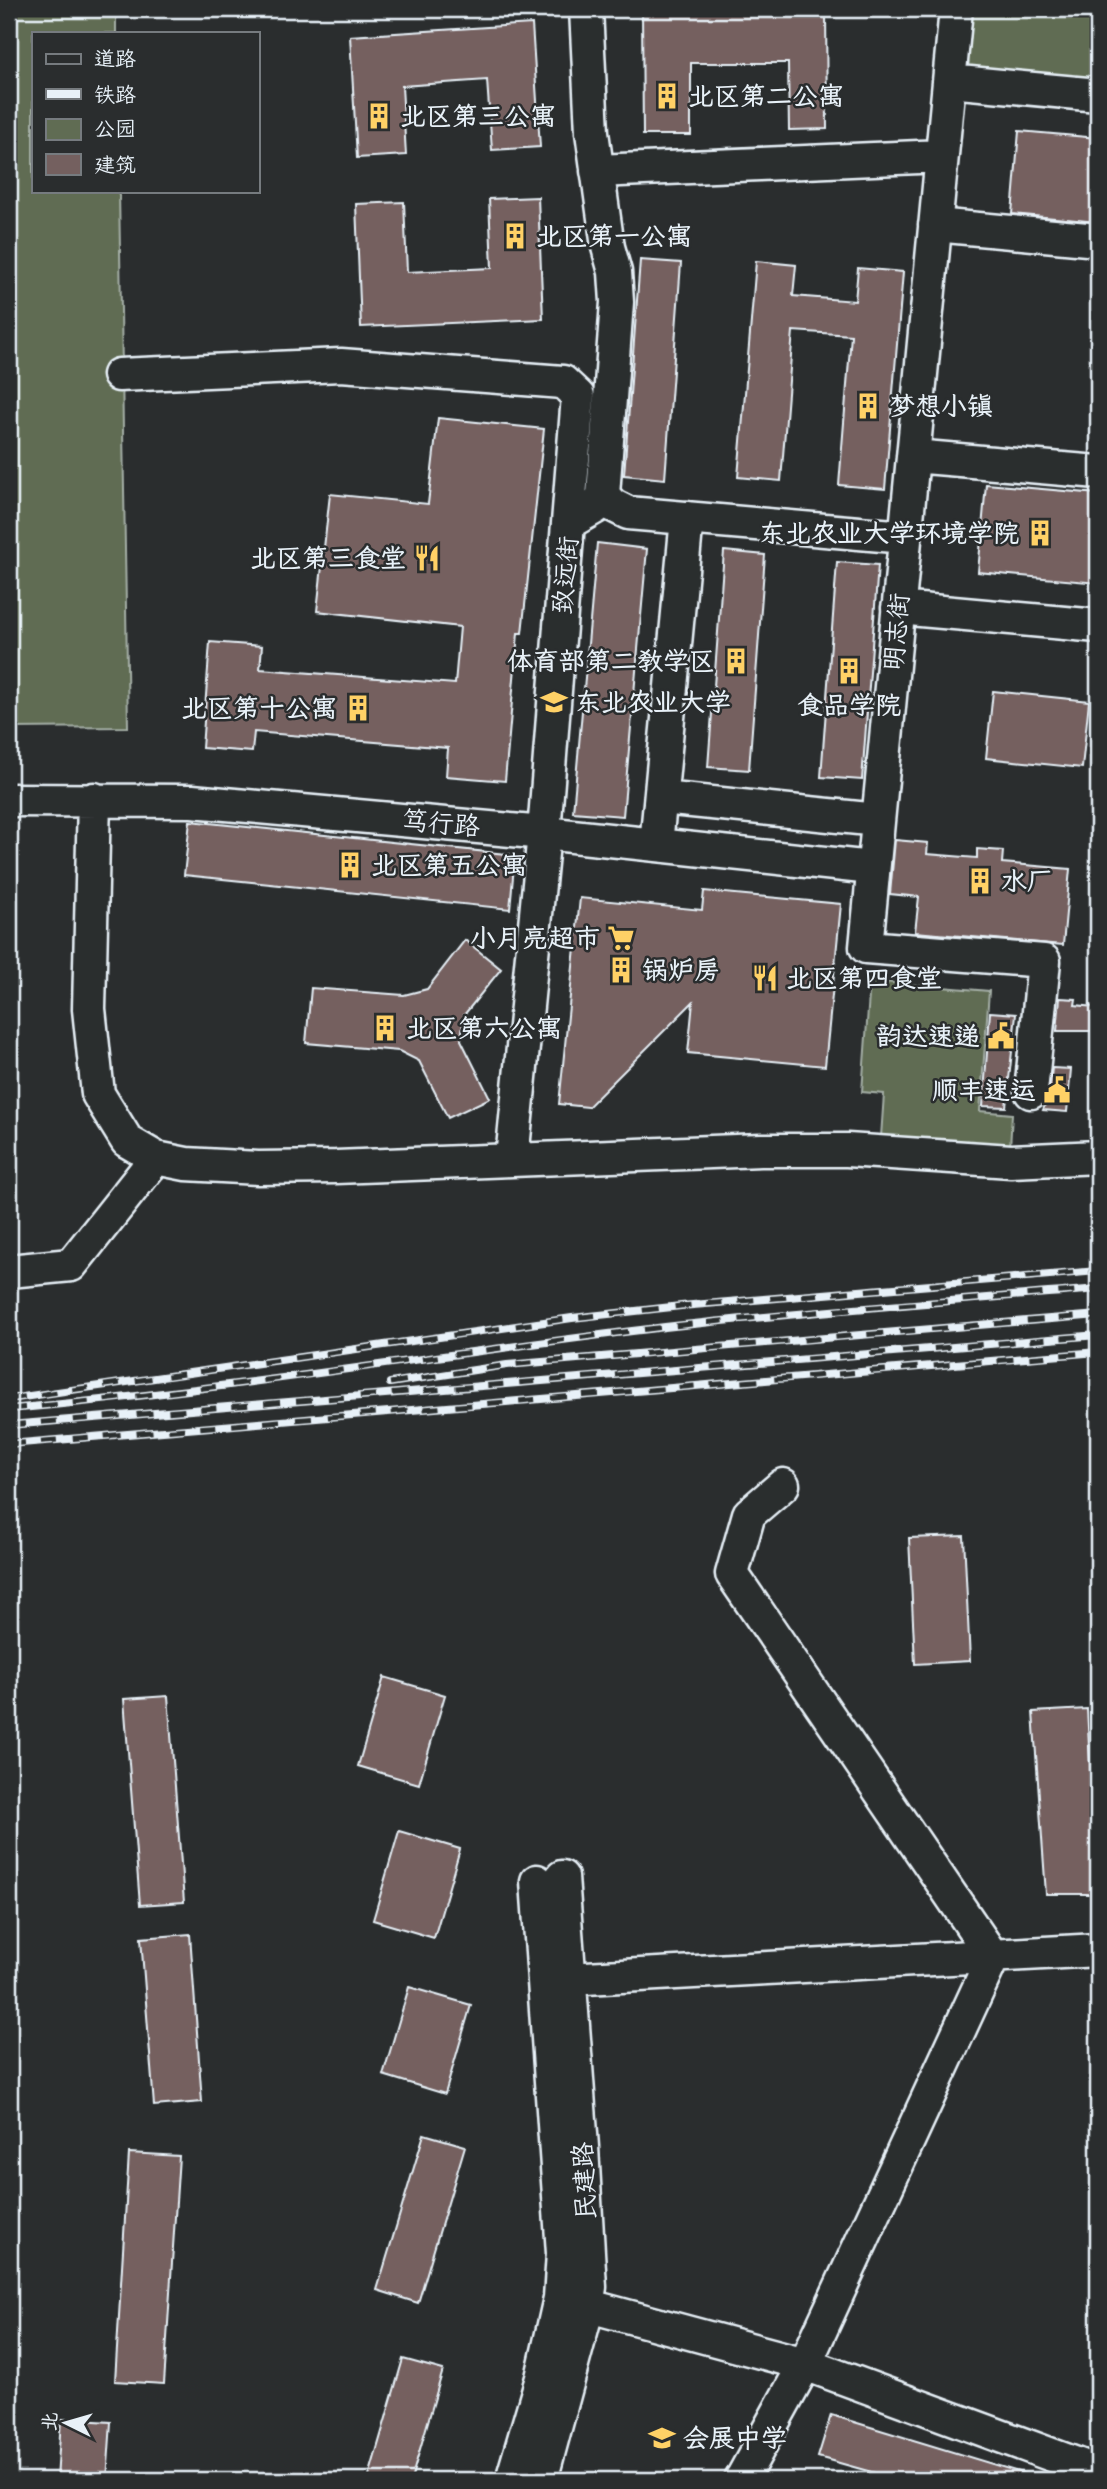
<svg xmlns="http://www.w3.org/2000/svg" width="1107" height="2489" font-family="Dekko,'LXGW WenKai TC',sans-serif">
	<style>
		.green { fill: #606c53; stroke: #a4aea6; stroke-width: 2 }
		.building { fill: #74605f; stroke: #e8f1f8; stroke-width: 2 }
		.lines { fill: none; stroke-linecap: round; stroke-linejoin: round }
		.minor-casing { stroke: #e8f1f8; stroke-width: 37 }
		.minor { stroke: #2a2d2e; stroke-width: 32 }
		.rail-casing { stroke: #e8f1f8; stroke-width: 8 }
		.rail { stroke: #2a2d2e; stroke-width: 5; stroke-dasharray: 16; stroke-linecap: butt }
		.labels { text-anchor: middle; stroke-width: 5; stroke-linejoin: round; paint-order: stroke }
		.poi-label { font-size: 26px; font-weight: bold; fill: #e8f1f8; stroke: #2a2d2e; text-anchor: start }
		.street-label { font-size: 26px; fill: #e8f1f8; stroke: #2a2d2e }
	</style>
	<rect width="100%" height="100%" fill="#2a2d2e"/>
	<filter id="ink" filterUnits="userSpaceOnUse"><feTurbulence type="fractalNoise" baseFrequency=".0143" numOctaves="2"/><feDisplacementMap in="SourceGraphic" scale="14" xChannelSelector="R" yChannelSelector="G"/><feConvolveMatrix kernelMatrix="1 2 1 2 8 2 1 2 1" color-interpolation-filters="sRGB"/></filter>
	<g filter="url(#ink)">
		<path class="green" d="M9,9H116V33H33V191H119L128,727L9,728Z
			M956,9H1098V93L949,81Z
			M870,981L989,991L980,1111L1012,1114L1010,1148L881,1137L884,1094L862,1092Z"/>
		<path class="building" d="M642,9H826L827,129L789,130L788,63H691V135H643Z
			M532,24L540,147L492,150L487,80L402,86L406,155L357,158L350,36Z
			M1019,131L1098,138V222L1012,214Z
			M538,197L543,319L361,327L356,204L404,202L407,272L492,268L489,199Z
			M640,260L681,263L665,479L624,475Z
			M756,261L796,265L793,296L855,301L858,268L903,272L885,489L839,485L851,335L793,331L781,481L738,477Z
			M438,418L544,429L522,633H518L505,781L446,776L448,748L254,732L252,752L202,748L210,642L262,646L260,669L455,684L460,627L317,611L330,494L428,504Z
			M986,484L1098,494V583L978,572Z
			M597,543L647,549L623,816L573,812Z
			M724,551L765,555L749,770L708,767Z
			M837,562L878,565L862,780L821,777Z
			M993,691L1089,701L1082,768L986,758Z
			M190,821L515,855L510,909L184,875Z
			M895,840L928,843L927,854L977,858V849L1003,851L1002,863L1070,869L1063,945L915,932L919,897L890,894Z
			M704,891L841,904L825,1066L688,1053L693,1002L588,1107L559,1104L580,898L702,910Z
			M465,940L501,969L464,1015L461,1040L490,1098L448,1118L419,1061L399,1051L306,1043L311,988L404,995L427,989Z
			M1060,998L1076,999L1075,1005L1095,1007L1093,1031H1057Z
			M990,1012L1016,1014L1006,1107L983,1106Z
			M1052,1068L1071,1069L1067,1112L1043,1110L1049,1094Z
			M964,1536L970,1661L915,1664L909,1538Z
			M384,1677L445,1695L419,1784L358,1766Z
			M168,1696L184,1902L140,1905L124,1699Z
			M1087,1709L1097,1894H1046L1033,1712Z
			M399,1831L460,1849L434,1938L373,1920Z
			M190,1934L202,2102L154,2106L141,1938Z
			M409,1987L471,2005L445,2094L383,2075Z
			M424,2134L465,2146L418,2303L377,2290Z
			M129,2153L179,2156L164,2384L115,2381Z
			M403,2359L443,2370L411,2480H368Z
			M831,2415L1032,2476L1031,2480H900L818,2457Z
			M61,2419L111,2422L107,2480H57Z"/>
		<g class="lines">
			<g class="minor-casing">
				<path id="minor" d="M956,9L866,947L1044,961L1031,1092
					M949,81L1098,95
					M597,171L942,156
					M935,225L1098,240
					M119,375L341,365L563,382L578,396L568,523
					M913,456L1098,472
					M603,495L612,505L628,513L905,537
					M898,608L1098,626
					M662,798L878,820
					M94,799L89,1009L98,1094L127,1141L156,1158L186,1164L258,1168L336,1167L761,1150H847L1011,1161L1098,1157
					M9,800L192,801L544,833L872,868
					M656,845L687,518
					M512,1159L544,833L568,523L596,507L603,495L617,302L615,272L608,247L592,132L586,9
					M9,1271L71,1265L156,1158
					M549,1980L1098,1950
					M567,2300L805,2364L1098,2472
					M512,2480L542,2378L560,2298L563,2253L537,1881
					M541,2480L585,2317L590,2287L582,2147L562,1877
					M741,2480L805,2364L993,1957L732,1574L749,1514L783,1485"/>
			</g>
			<use href="#minor" class="minor"/>
			<g class="rail-casing">
				<path id="rail" d="M390,1383L507,1365L1098,1315
					M9,1399L572,1318L681,1306L1098,1271
					M9,1409C228,1390 446,1353 665,1327C809,1311 954,1301 1098,1289
					M9,1425L1098,1335
					M9,1444L1098,1352"/>
			</g>
			<use href="#rail" class="rail"/>
		</g>
	</g>
	<defs>
		<g id="building-bare" transform="scale(2.1)"><path d="M-4-6H4V6H1V3H-1V6H-4ZM-2.5-4.3h1.7v1.8h-1.7ZM.8-4.3h1.7v1.8H.8ZM-2.5-1h1.7V.8h-1.7ZM.8-1h1.7V.8H.8Z" fill="#ffd166" stroke="#2a2d2e" stroke-width="2.5" paint-order="stroke"/></g>
		<g id="restaurant-bare" transform="scale(2.1)"><path d="M-5-6h1v4h1v-4h1v4h1v-4h1v5L-1.5 .5V6h-2V.5L-5-1ZM5-6V6H3V1.5H1.5Q1.5-4 5-6Z" fill="#ffd166" stroke="#2a2d2e" stroke-width="2.5" paint-order="stroke"/></g>
		<g id="university-bare" transform="scale(2.1)"><path d="M0-5L7-2L0 1L-7-2ZM-4 1L0 2.5L4 1V4Q0 6-4 4Z" fill="#ffd166" stroke="#2a2d2e" stroke-width="2.5" paint-order="stroke"/></g>
		<g id="supermarket-bare" transform="scale(2.1)"><path d="M-6-5.5h2.5l.6 2H6L4.5 2H-2.5L-4.4-4H-6ZM-1.5 3.2a1.3 1.3 0 1 0 .1 0ZM3 3.2a1.3 1.3 0 1 0 .1 0Z" fill="#ffd166" stroke="#2a2d2e" stroke-width="2.5" paint-order="stroke"/></g>
		<g id="civic-bare" transform="scale(2.1)"><path d="M-.6-6.5H3V-4.5H.6V-3L4-1V1h2V6H-6V1h2V-1L-.6-3ZM-1.2 2.5V6h2.4V2.5Z" fill="#ffd166" stroke="#2a2d2e" stroke-width="2.5" paint-order="stroke"/></g>
		<g id="school-bare" transform="scale(2.1)"><path d="M0-5L7-2L0 1L-7-2ZM-4 1L0 2.5L4 1V4Q0 6-4 4Z" fill="#ffd166" stroke="#2a2d2e" stroke-width="2.5" paint-order="stroke"/></g>
	</defs>
	<g fill-rule="evenodd">
		<use href="#building-bare" x="667" y="96"/>
		<use href="#building-bare" x="379" y="116"/>
		<use href="#building-bare" x="515" y="236"/>
		<use href="#building-bare" x="868" y="406"/>
		<use href="#building-bare" x="1040" y="533"/>
		<use href="#restaurant-bare" x="427" y="558"/>
		<use href="#building-bare" x="736" y="661"/>
		<use href="#building-bare" x="849" y="671"/>
		<use href="#university-bare" x="554" y="702"/>
		<use href="#building-bare" x="358" y="708"/>
		<use href="#building-bare" x="350" y="865"/>
		<use href="#building-bare" x="980" y="881"/>
		<use href="#supermarket-bare" x="621" y="938"/>
		<use href="#building-bare" x="621" y="970"/>
		<use href="#restaurant-bare" x="765" y="978"/>
		<use href="#building-bare" x="385" y="1028"/>
		<use href="#civic-bare" x="1001" y="1036"/>
		<use href="#civic-bare" x="1057" y="1090"/>
		<use href="#school-bare" x="662" y="2438"/>
	</g>
	<g class="labels">
		<g class="poi-label">
			<text x="688" y="105">北区第二公寓</text>
			<text x="400" y="125">北区第三公寓</text>
			<text x="536" y="245">北区第一公寓</text>
			<text x="889" y="415">梦想小镇</text>
			<text x="1019" y="542" text-anchor="end">东北农业大学环境学院</text>
			<text x="406" y="567" text-anchor="end">北区第三食堂</text>
			<text x="715" y="670" text-anchor="end">体育部第二教学区</text>
			<text x="575" y="711">东北农业大学</text>
			<text x="849" y="714" text-anchor="middle">食品学院</text>
			<text x="337" y="717" text-anchor="end">北区第十公寓</text>
			<text x="371" y="874">北区第五公寓</text>
			<text x="1001" y="890">水厂</text>
			<text x="600" y="947" text-anchor="end">小月亮超市</text>
			<text x="642" y="979">锅炉房</text>
			<text x="786" y="987">北区第四食堂</text>
			<text x="406" y="1037">北区第六公寓</text>
			<text x="980" y="1045" text-anchor="end">韵达速递</text>
			<text x="1036" y="1099" text-anchor="end">顺丰速运</text>
			<text x="683" y="2447">会展中学</text>
		</g>
		<g class="street-label">
			<text transform="translate(565 575) rotate(-85)" y="9">致远街</text>
			<text transform="translate(896 632) rotate(-85)" y="9">明志街</text>
			<text transform="translate(441 823) rotate(5)" y="9">笃行路</text>
			<text transform="translate(584 2181) rotate(-93)" y="9">民建路</text>
		</g>
	</g>
	<rect width="1107" height="2489" fill="none" stroke="#2a2d2e" stroke-width="35"/>
	<rect x="18" y="18" width="1072" height="2454" fill="none" stroke="#e8f1f8" stroke-width="2.5" filter="url(#ink)"/>
	<rect x="32" y="32" width="228" height="161" fill="#2a2d2e" stroke="#767b7f" stroke-width="2"/>
	<rect x="46" y="54" width="35" height="10" fill="#2a2d2e" stroke="#767b7f" stroke-width="2"/>
	<text x="94" y="66" font-size="21" fill="#e8f1f8">道路</text>
	<rect x="46" y="89" width="35" height="10" fill="#e8f1f8" stroke="#767b7f" stroke-width="2"/>
	<text x="94" y="102" font-size="21" fill="#e8f1f8">铁路</text>
	<rect x="46" y="119" width="35" height="21" fill="#606c53" stroke="#767b7f" stroke-width="2"/>
	<text x="94" y="136" font-size="21" fill="#e8f1f8">公园</text>
	<rect x="46" y="154" width="35" height="21" fill="#74605f" stroke="#767b7f" stroke-width="2"/>
	<text x="94" y="172" font-size="21" fill="#e8f1f8">建筑</text>
	<g transform="translate(66 2423) rotate(275)" stroke="#2a2d2e" stroke-width="5" paint-order="stroke">
	<path d="M0-5L12 26L0 18L-12 26Z" fill="#e8f1f8"/>
	<text y="-10" font-size="19" font-weight="bold" text-anchor="middle" fill="#e8f1f8">北</text>
	</g>
</svg>
